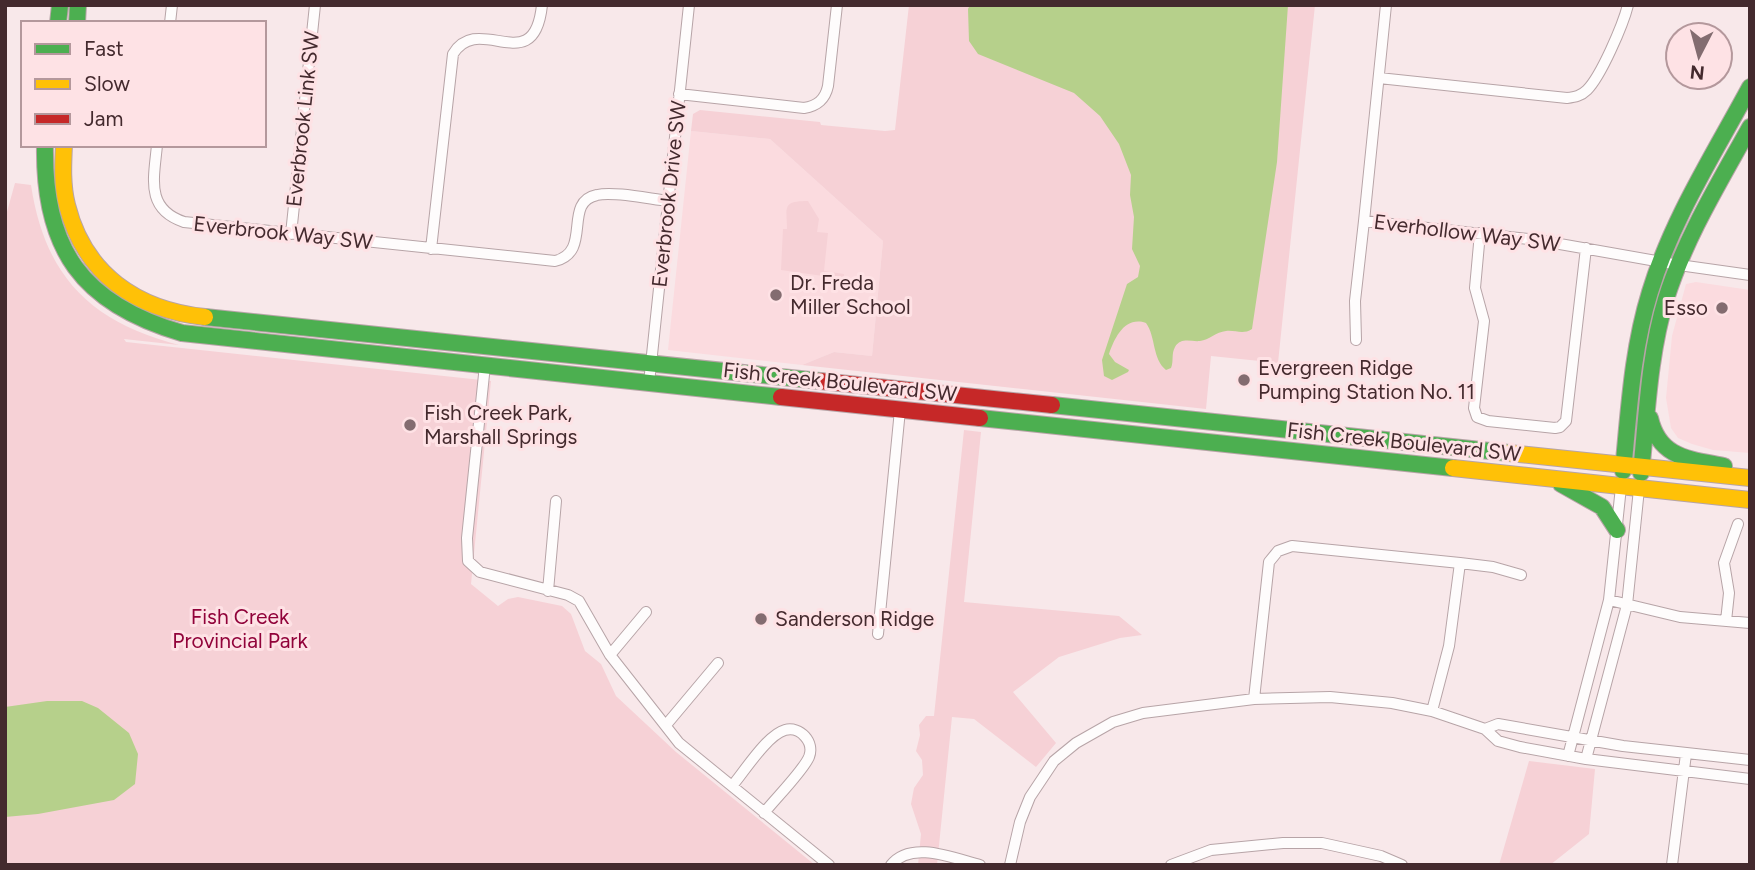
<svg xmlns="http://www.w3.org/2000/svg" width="1755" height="870" font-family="Figtree,sans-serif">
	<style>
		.built { fill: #fbdbdf }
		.green { fill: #f6d1d6 }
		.water { fill: #b6d08b }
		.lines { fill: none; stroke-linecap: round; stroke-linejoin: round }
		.street-casing { stroke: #b7a4a7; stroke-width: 12 }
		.fast-casing { stroke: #b7a4a7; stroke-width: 18 }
		.slow-casing { stroke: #b7a4a7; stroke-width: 18 }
		.jam-casing { stroke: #b7a4a7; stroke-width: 18 }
		.street { stroke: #fefcfc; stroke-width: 10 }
		.fast { stroke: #4caf50; stroke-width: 16 }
		.slow { stroke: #ffc107; stroke-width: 16 }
		.jam { stroke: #c62828; stroke-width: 16 }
		.poi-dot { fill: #836c70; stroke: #fee2e5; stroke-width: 2.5 }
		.labels { text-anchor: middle; stroke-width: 6; stroke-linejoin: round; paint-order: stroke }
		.street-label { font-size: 21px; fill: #442a2e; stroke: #fee2e5 }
		.poi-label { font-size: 21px; fill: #442a2e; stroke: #fee2e5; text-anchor: start }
		.park-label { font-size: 21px; fill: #91033a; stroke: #fee2e5 }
	</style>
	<rect width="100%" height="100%" fill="#f8e8ea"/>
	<path class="built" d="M691,131L770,139L883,241L872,356L834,352L802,365L668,350Z
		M1696,282L1750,290V453L1713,450L1692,444L1678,438L1671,428L1666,398L1672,336L1686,284Z"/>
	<path class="green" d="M909,5H1315L1278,363L1211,356L1206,409L802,365L834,352L872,356L883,241L770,139L691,131L693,114L700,110L820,122L821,125L885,131L895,130Z
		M15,183L31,185C45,277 91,322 179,345L124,339L126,342L491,381L471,584L498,606L508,599L518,597L562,606L571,614L585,651L601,664L616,696L676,752L815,865H5V219Z
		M808,201L819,219L817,232L828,233L824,271L844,274V279L781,270L783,229H787C787,208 781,201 808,201Z
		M964,430L981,432L964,602L1119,616L1142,635L1120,638L1059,657L1013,692L1056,743L1036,767L974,719L952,717L937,865H918L921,834L911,804L914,788L923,775L922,760L916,751L920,735L919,725L926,716H934Z
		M1529,761L1595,769L1589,834L1550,865H1499Z"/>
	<path class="water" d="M970,5H1146L1156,7L1288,5L1277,162L1252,329C1243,335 1236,330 1226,331C1216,332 1209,340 1200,341C1191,342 1181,337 1175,347C1171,354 1174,361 1171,368L1166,370C1152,359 1156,337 1146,323C1125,316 1115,337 1109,354L1115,362L1129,370L1128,372L1112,380L1104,376L1102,360L1127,284L1138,277L1140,266L1132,249L1134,217L1130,195L1131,175L1119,144L1100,116L1074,93L978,54L969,41L968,9Z
		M47,701H82L98,708L129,733L138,754L135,784L114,800L38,814L5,817V707Z"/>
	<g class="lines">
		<g class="street-casing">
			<path id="street" d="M1386,5L1364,221L1537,240L1679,265L1750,275
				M170,23L172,5
				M1379,78L1567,98C1575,97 1581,96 1587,90C1601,76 1623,25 1628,5
				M679,94L804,108C817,106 825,100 828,86L837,5
				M157,145C154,178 145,209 184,222L555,261C593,252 562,202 597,195C614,191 650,199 668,201
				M1480,233L1475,288L1484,321L1474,408L1477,417L1488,421L1555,428L1560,427L1566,421L1586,248
				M291,234L315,5
				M431,249L453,54C479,11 534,81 542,5
				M1356,340L1355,301L1364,221
				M485,365L467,538L468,561L480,572L568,595L579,601L610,655L679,743L829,865
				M649,383L689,5
				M1460,563L1493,567L1521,575
				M548,591L556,501
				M1609,600L1680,617L1750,623
				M1726,621L1729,593L1724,563L1738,524
				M878,634L900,410
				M610,655L646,612
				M1254,699L1269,562L1278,551L1292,546L1460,563L1449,646L1432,711
				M666,725L718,663
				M1485,729L1498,724L1623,746L1750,760
				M1568,756L1609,600L1621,487
				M1586,759L1627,605L1639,489
				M732,786C744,772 767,735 785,730C800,726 815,742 809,757C803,771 775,799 764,813
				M891,865C911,840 953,858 980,865
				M1010,865L1020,822L1030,797L1054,761L1076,743L1113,722L1143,713L1254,699L1330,697L1392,703L1432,711L1485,729L1498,741L1520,747L1586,759L1750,779
				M1171,865L1211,850L1283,843H1322L1381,856L1402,865
				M1672,865L1686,754"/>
		</g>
		<g class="fast-casing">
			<path id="fast" d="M58,23L60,5
				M77,23L78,5
				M45,145C43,249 82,304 182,333L781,397
				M205,317L820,381
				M1052,405L1509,453
				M980,418L1453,468
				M1650,418C1659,458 1689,459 1724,466
				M1623,471C1629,411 1632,350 1650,292C1672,219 1714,154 1750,87
				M1641,473C1647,415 1649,355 1666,299C1685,238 1719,183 1750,127
				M1561,484L1602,507L1617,530"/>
		</g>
		<g class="slow-casing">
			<path id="slow" d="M64,145C63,165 62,185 67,205C84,274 137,310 205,317
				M1509,453L1750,478
				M1453,468L1750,500"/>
		</g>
		<g class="jam-casing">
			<path id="jam" d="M820,381L1052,405
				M781,397L980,418"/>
		</g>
		<use href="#street" class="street"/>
		<use href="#fast" class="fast"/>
		<use href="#slow" class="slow"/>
		<use href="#jam" class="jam"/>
	</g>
	<g class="poi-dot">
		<circle cx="776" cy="295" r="7"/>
		<circle cx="1722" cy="308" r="7"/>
		<circle cx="1244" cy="380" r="7"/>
		<circle cx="410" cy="425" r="7"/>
		<circle cx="761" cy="619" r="7"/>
	</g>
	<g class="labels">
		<g class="street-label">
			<text transform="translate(303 119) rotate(-84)" y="7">Everbrook Link SW</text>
			<text transform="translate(669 194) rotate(-84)" y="7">Everbrook Drive SW</text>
			<text transform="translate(283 233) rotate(6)" y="7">Everbrook Way SW</text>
			<text transform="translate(1467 233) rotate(7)" y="7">Everhollow Way SW</text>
			<text transform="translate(840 382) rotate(6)" y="7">Fish Creek Boulevard SW</text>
			<text transform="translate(1404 442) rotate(6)" y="7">Fish Creek Boulevard SW</text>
		</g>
		<g class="poi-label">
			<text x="790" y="290">Dr. Freda<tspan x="790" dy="24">Miller School</tspan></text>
			<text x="1708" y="315" text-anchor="end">Esso</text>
			<text x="1258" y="375">Evergreen Ridge<tspan x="1258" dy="24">Pumping Station No. 11</tspan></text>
			<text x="424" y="420">Fish Creek Park,<tspan x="424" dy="24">Marshall Springs</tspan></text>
			<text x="775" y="626">Sanderson Ridge</text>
		</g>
		<g class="park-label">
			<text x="240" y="624">Fish Creek<tspan x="240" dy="24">Provincial Park</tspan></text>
		</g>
	</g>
	<rect width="1755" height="870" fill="none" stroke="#442a2e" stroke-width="14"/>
	<rect x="21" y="21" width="245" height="126" fill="#fee2e5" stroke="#b4989c" stroke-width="2"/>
	<rect x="35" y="44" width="35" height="10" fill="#4caf50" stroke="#b4989c" stroke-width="2"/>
	<text x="84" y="56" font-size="21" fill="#442a2e">Fast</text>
	<rect x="35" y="79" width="35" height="10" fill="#ffc107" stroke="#b4989c" stroke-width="2"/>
	<text x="84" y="91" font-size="21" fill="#442a2e">Slow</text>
	<rect x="35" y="114" width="35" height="10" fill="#c62828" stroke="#b4989c" stroke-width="2"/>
	<text x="84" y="126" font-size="21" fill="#442a2e">Jam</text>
	<g transform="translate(1699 56) rotate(186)"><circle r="33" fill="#fee2e5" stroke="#b4989c" stroke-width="2"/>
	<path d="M0-5L12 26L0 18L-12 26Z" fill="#836c70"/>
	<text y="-10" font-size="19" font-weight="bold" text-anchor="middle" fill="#442a2e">N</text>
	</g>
</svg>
